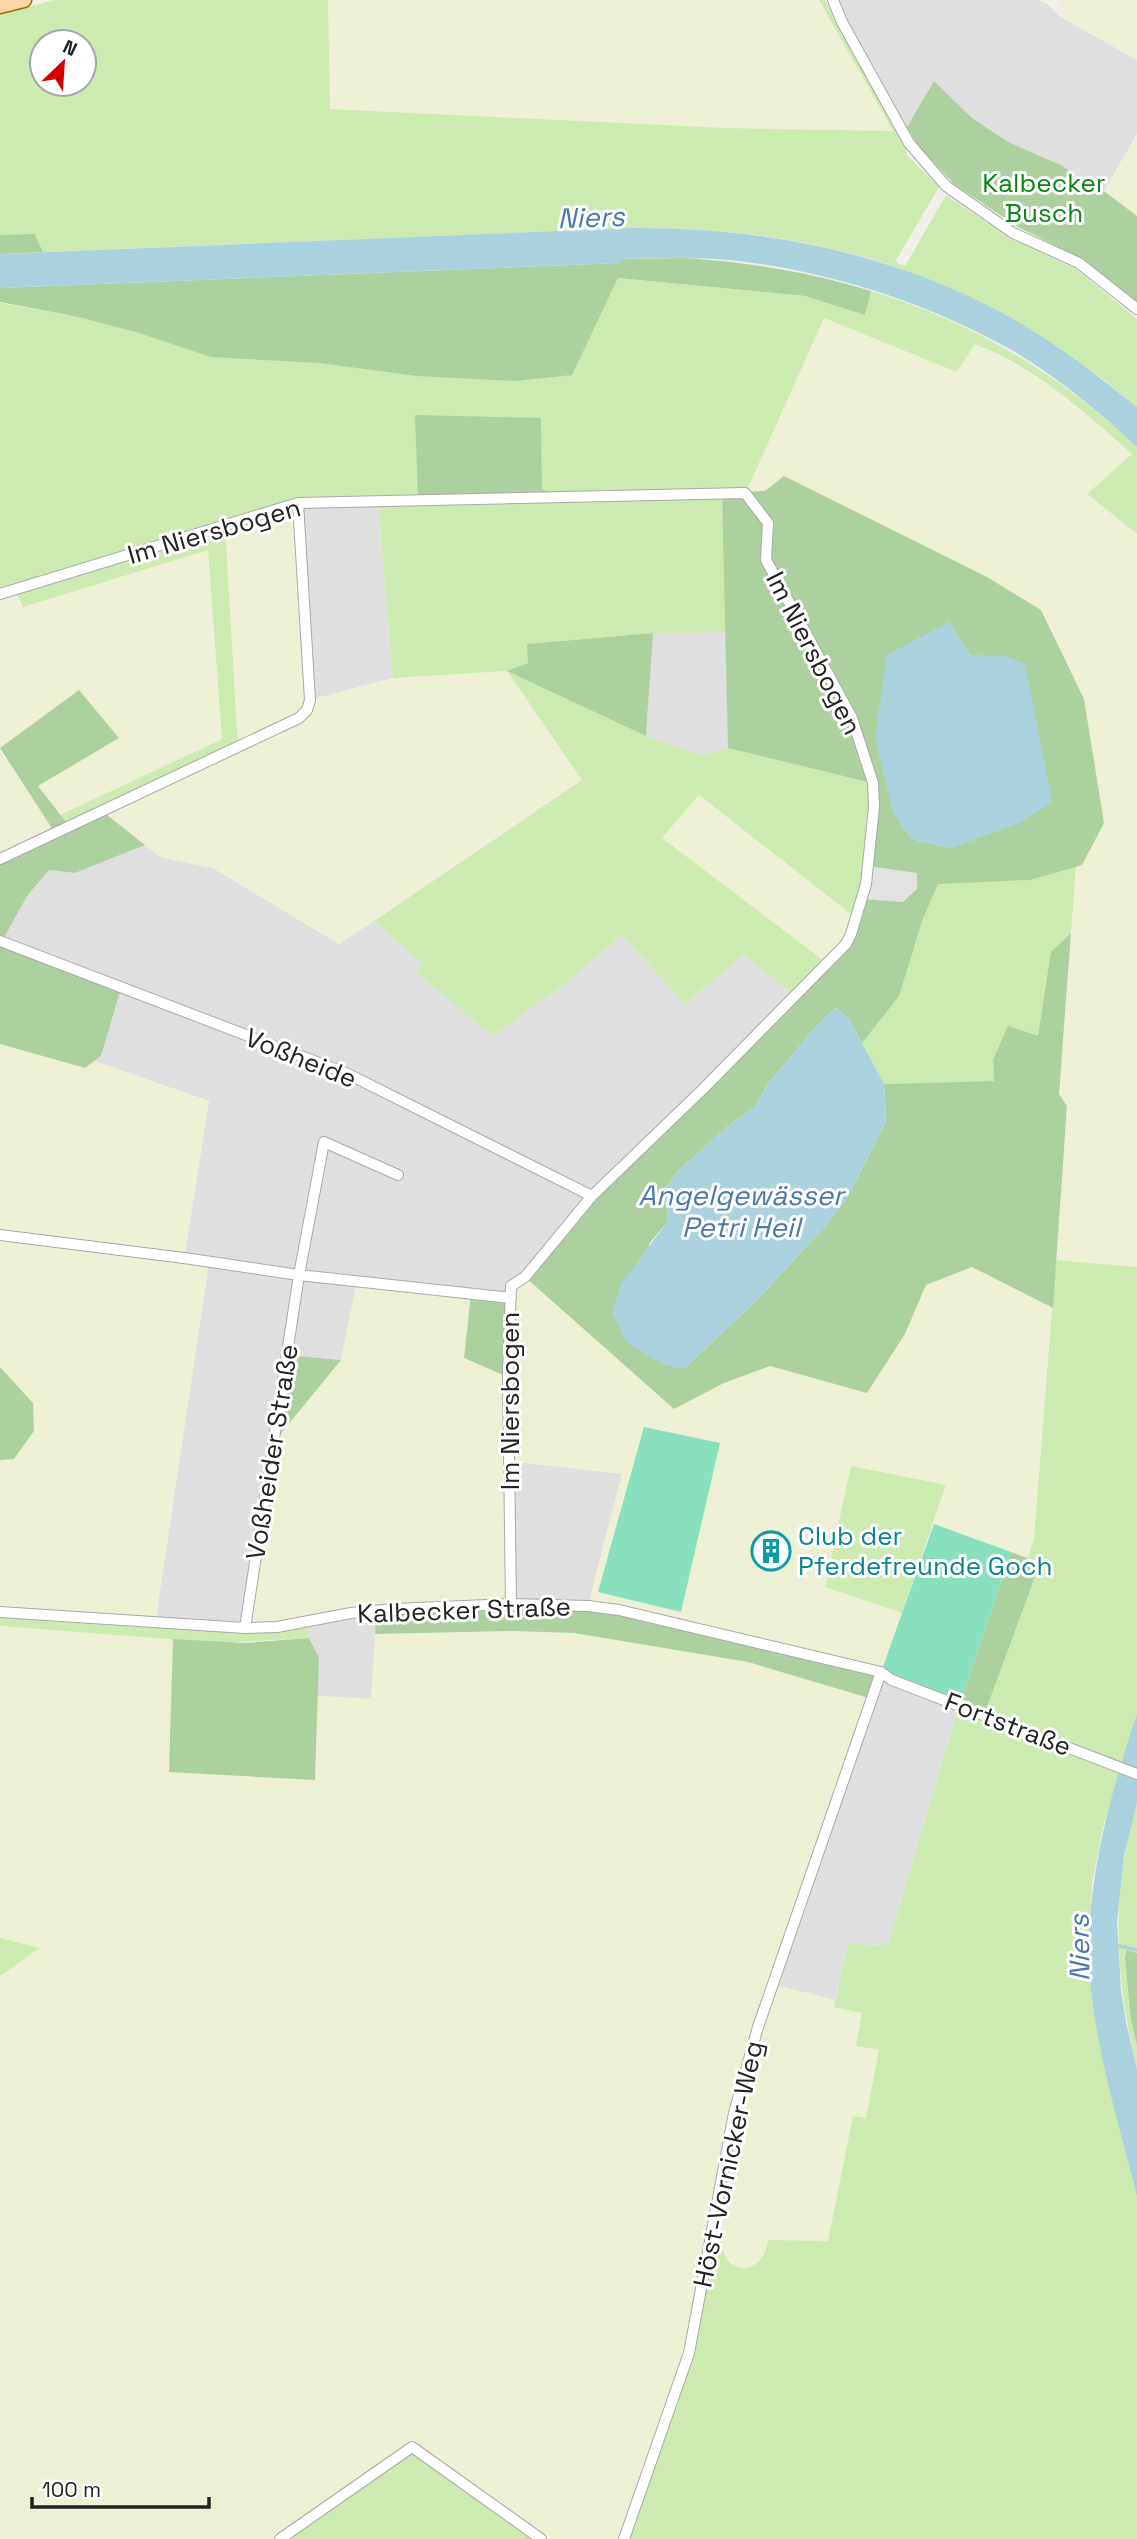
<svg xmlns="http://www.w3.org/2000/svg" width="1137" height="2539" font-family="'Space Grotesk',sans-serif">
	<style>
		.residential { fill: #e0dfdf }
		.farmland { fill: #eef0d5 }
		.grass { fill: #cdebb0; fill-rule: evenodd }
		.forest { fill: #add19e; fill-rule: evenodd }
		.pitch { fill: #88e0be }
		.parking { fill: #e2e2e2 }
		.water { fill: #aad3df }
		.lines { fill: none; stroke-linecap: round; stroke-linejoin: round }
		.stream { stroke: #aad3df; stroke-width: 3.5 }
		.street-casing { stroke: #a9a9a9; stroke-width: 12 }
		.primary-casing { stroke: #a06b00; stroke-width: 17 }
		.street { stroke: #fff; stroke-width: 10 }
		.primary { stroke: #fcd6a4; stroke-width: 14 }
		.labels { text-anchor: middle; stroke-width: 6; stroke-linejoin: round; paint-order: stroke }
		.park-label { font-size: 26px; fill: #0c8416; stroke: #fff }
		.street-label { font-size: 26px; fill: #222; stroke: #fff }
		.culture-label { font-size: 26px; fill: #0d838f; stroke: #fff; text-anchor: start }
		.water-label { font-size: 28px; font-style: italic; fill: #4a7aab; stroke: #fff }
	</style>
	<rect width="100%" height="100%" fill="#f2efe9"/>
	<path class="residential" d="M835,0H1037L1048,4L1059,16L1137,60V134L1104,191L1098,194L1088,188L1063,166L1008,142L972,118L934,81L907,127Z
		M378,501L393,678L310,700L298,503Z
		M726,632L728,748L700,755L646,736L653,633Z
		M145,845L161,857L213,868L339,944L374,921L422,963L416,972L478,1025L495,1035L572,978L622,935L685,1004L744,955L795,996L511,1298L357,1282L341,1360L287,1355L245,1628L155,1624L209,1262L184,1258L209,1101L94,1061L101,1056L1,941L27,896L49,870L75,873Z
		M509,1461L622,1474L588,1606L511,1604Z
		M377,1610L372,1699L318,1696V1657L309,1638L306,1622Z
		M881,1672L959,1705L888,1945L848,1944L835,2000L778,1986Z"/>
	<path class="farmland" d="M328,0H819L893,131L726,128L329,109Z
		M1061,0H1137V60L1064,18Z
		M1137,134V216L1105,191Z
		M824,318L957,371L975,344L996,353L1055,390L1133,454L1087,494L1137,534V1267L1056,1260L1067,1106L1059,1094L1076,866L1082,864L1084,699L1041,610L987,577L784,476L765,491L745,493Z
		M298,503L310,700L393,678L507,671L582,780L339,944L213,868L161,857L102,811L238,747L225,525Z
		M208,549L222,739L60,815L38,785L119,738L79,690L0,748V594L15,590L23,606Z
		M0,751L55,833L0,859Z
		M699,795L856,918L851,934L827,963L661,839Z
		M0,1044L84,1068L94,1061L209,1101L184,1258L209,1262L155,1624L0,1612V1460L14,1459V1380L0,1367Z
		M972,1267L1053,1308L1034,1538L1028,1558L934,1524L946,1484L825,1587L902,1613L881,1672L588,1606L622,1474L510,1461L511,1604L246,1628L274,1442L341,1360L357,1282L471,1294L464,1358L511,1286L525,1277L724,1383L770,1366L867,1393L905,1334L926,1285Z
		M0,1626L173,1639L170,1772L315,1780L318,1696L371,1699L375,1634L513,1631L574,1633L748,1662L872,1699L763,1996L737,2102L778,1986L835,2000L834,2007L862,2013L880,2050L866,2118L853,2116L828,2241L768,2240L766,2253L756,2265L741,2269L728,2262L720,2249L689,2353L624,2539H0V1976L39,1948L0,1938Z"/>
	<path class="grass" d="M55,0H328L330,109L726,128L893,131L819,0H825L906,144L907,155L939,187L895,262L905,266L946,195L1009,238L1076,269L1137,319V407C1125,397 1113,387 1100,377C1077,361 1051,348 1027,333C1003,319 979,301 953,290C851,243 742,227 631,228L43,252L36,235L0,236V14ZM42,42H84V84H42Z
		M618,278L805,296L864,314L871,291C973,322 1059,374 1137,447V534L1087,494L1132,454C1085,413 1035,367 975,344L957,372L824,318L747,490L722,494L726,632L653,633L528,644L529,663L508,671L646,736L700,755L728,748L873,783L874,807L856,918L699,795L662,838L827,963L795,996L744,955L685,1004L622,935L572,978L495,1035L478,1025L416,972L422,963L374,921L582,780L507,671L393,678L378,501L298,503L225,525L238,747L69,827L60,815L222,739L208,550L23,607L15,590L0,594V303L78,317L139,333L319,363L416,376L572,374ZM541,418L542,489L558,496L418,500Z
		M1076,866L1071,933L1051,953L1039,1037L993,1060L994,1081L884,1084L862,1043L877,1023L938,883L1030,880Z
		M1056,1260L1137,1267V1714L1103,1827L1092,1884L1089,1953L1093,2002L1103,2059L1137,2197V2539H624L689,2353L711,2234L722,2235C717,2275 763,2281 768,2240L828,2241L853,2116L866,2118L879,2050L856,2046L862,2013L834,2007L848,1944L888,1945L959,1705L1039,1562L1028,1558L1034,1538Z
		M851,1466L946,1485L902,1613L825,1587Z
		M0,1612L189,1626L306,1622L309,1638L218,1643L0,1626Z
		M1137,1803V1953L1127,1950L1131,2020L1137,2046V2069C1115,1975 1110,1897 1137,1803Z
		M0,1938L40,1948L0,1976Z
		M412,2447L541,2539H280Z"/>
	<path class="forest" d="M934,81L972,118L1008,142L1063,166L1088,188L1098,194L1104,191L1137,216V303L1082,259L1018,227L954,184L919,147L907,127Z
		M35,234L43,252L0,254V235Z
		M684,258C748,262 810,272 871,291L865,315L805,296L618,278L572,375L516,381L416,376L319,363L211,357L139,333L78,317L0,302V288L619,263L620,259Z
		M415,415L541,418L542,489L561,497L418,500Z
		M784,476L987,577L1041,610L1084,699L1104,823L1082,865L1030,880L938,884L922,921L899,996L862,1043L849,1019L836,1008L819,1023L768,1084L755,1107L729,1125L678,1171L664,1190L668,1221L649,1244L685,1368L757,1300L829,1222L848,1196L886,1121L884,1084L994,1081L993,1060L1008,1026L1038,1036L1051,952L1071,933L1059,1094L1067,1106L1053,1308L972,1267L926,1285L905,1334L867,1393L770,1366L724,1383L674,1409L525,1277L592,1196L846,944L868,866L872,783L728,748L722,493L765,491ZM949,622L970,655L951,848L912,839L893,811Z
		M653,633L646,736L507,671L528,663L527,644Z
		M79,690L119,738L38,786L69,826L102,811L145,845L75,873L49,870L27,896L2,941L121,988L101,1056L85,1068L0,1044V859L55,833L0,748Z
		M471,1294L511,1298L508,1377L464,1358Z
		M287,1355L341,1360L274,1442Z
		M0,1367L33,1403L34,1431L14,1459L0,1460Z
		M1011,1552L1040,1563L984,1715L959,1705Z
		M588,1606L881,1672L872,1699L748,1662L574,1633L513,1631L375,1634L377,1610Z
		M309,1638L319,1658L315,1780L169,1772L173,1639L245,1643Z
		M1127,1950L1137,1953V2046L1131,2020L1125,1957Z"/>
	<path class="pitch" d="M644,1427L720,1443L681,1612L598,1592Z
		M934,1524L1011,1552L959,1705L881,1672Z"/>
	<path class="parking" d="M868,866L917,873V889L903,902L862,899Z"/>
	<path class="water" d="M631,228C762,227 890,252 1006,315C1053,341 1096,374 1137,407V447C1100,412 1050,371 1006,347C925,302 830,272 738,261C699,257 660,258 621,259L620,263L0,288V254Z
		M949,622L970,655L1005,656L1025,664L1052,802L1022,822L952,848L912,839L893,811L875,738L887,655Z
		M836,1008L849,1019L884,1084L886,1121L848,1196L829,1222L757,1300L684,1369L664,1365L626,1342L612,1312L621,1284L668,1221L664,1190L678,1171L729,1125L755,1107L768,1084L819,1023Z
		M1137,1714V1803L1124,1856L1117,1922L1121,1990L1126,2022L1137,2069V2197C1118,2118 1090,2035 1089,1952C1089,1870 1111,1792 1137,1714Z"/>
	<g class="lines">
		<path class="stream" d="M1115,1945L1137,1950"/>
		<g class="street-casing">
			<path id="street" d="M833,0L842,22L909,143L946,186L1013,233L1079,263L1137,309
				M0,594L298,503L745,493L768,523L766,560L852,718L873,783L874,807L866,884L851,934L846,944L703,1089L592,1196L525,1277L511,1286L508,1377L511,1604
				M0,859L299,718L307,710L310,700L298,503
				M0,941L348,1074L592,1196
				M0,1235L184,1258L299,1275L511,1298
				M0,1612L245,1628L277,1627L351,1613L394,1609L511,1604L588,1606L619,1610L881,1672L892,1680L1137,1774
				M245,1628L299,1275L324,1142L398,1175
				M280,2539L412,2447L541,2539
				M624,2539L689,2353L734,2113L758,2027L881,1672"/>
		</g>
		<g class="primary-casing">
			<path id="primary" d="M0,6L24,0"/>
		</g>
		<use href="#street" class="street"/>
		<use href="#primary" class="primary"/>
	</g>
	<defs>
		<g id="building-ring" transform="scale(2.0125)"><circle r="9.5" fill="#fff" stroke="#0f9aa8" stroke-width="1.5"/><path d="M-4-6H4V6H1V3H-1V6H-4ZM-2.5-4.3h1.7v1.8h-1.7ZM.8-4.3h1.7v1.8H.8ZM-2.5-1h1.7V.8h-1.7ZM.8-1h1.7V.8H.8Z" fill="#0f9aa8"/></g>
	</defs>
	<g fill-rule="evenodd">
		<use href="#building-ring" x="771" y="1551"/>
	</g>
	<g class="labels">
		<g class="park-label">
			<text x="1044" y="192">Kalbecker<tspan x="1044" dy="30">Busch</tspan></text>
		</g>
		<g class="street-label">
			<text transform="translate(214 531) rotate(-16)" y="9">Im Niersbogen</text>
			<text transform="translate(814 653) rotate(63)" y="9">Im Niersbogen</text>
			<text transform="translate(301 1058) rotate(22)" y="9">Voßheide</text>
			<text transform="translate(510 1401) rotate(-90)" y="9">Im Niersbogen</text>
			<text transform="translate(272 1452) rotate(-81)" y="9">Voßheider Straße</text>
			<text transform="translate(464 1610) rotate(-2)" y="9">Kalbecker Straße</text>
			<text transform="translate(1008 1724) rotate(21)" y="9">Fortstraße</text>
			<text transform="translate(728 2164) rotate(-78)" y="9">Höst-Vornicker-Weg</text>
		</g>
		<g class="culture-label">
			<text x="798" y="1545">Club der<tspan x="798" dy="30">Pferdefreunde Goch</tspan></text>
		</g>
		<g class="water-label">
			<text transform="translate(591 217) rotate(-2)" y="10">Niers</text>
			<text x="741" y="1205">Angelgewässer<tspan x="741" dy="32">Petri Heil</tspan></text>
			<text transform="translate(1079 1948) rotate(-91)" y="10">Niers</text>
		</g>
	</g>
	<g transform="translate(63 63) rotate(25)"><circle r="33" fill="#ffffff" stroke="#a7a7a7" stroke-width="2"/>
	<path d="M0-5L12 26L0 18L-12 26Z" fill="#d40000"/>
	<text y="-10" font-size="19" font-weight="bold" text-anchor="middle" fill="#222222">N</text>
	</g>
	<path d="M32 2497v10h177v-10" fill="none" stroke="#222222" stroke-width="3.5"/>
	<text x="42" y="2497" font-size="21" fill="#222222" stroke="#ffffff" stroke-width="5" paint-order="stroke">100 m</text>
</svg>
